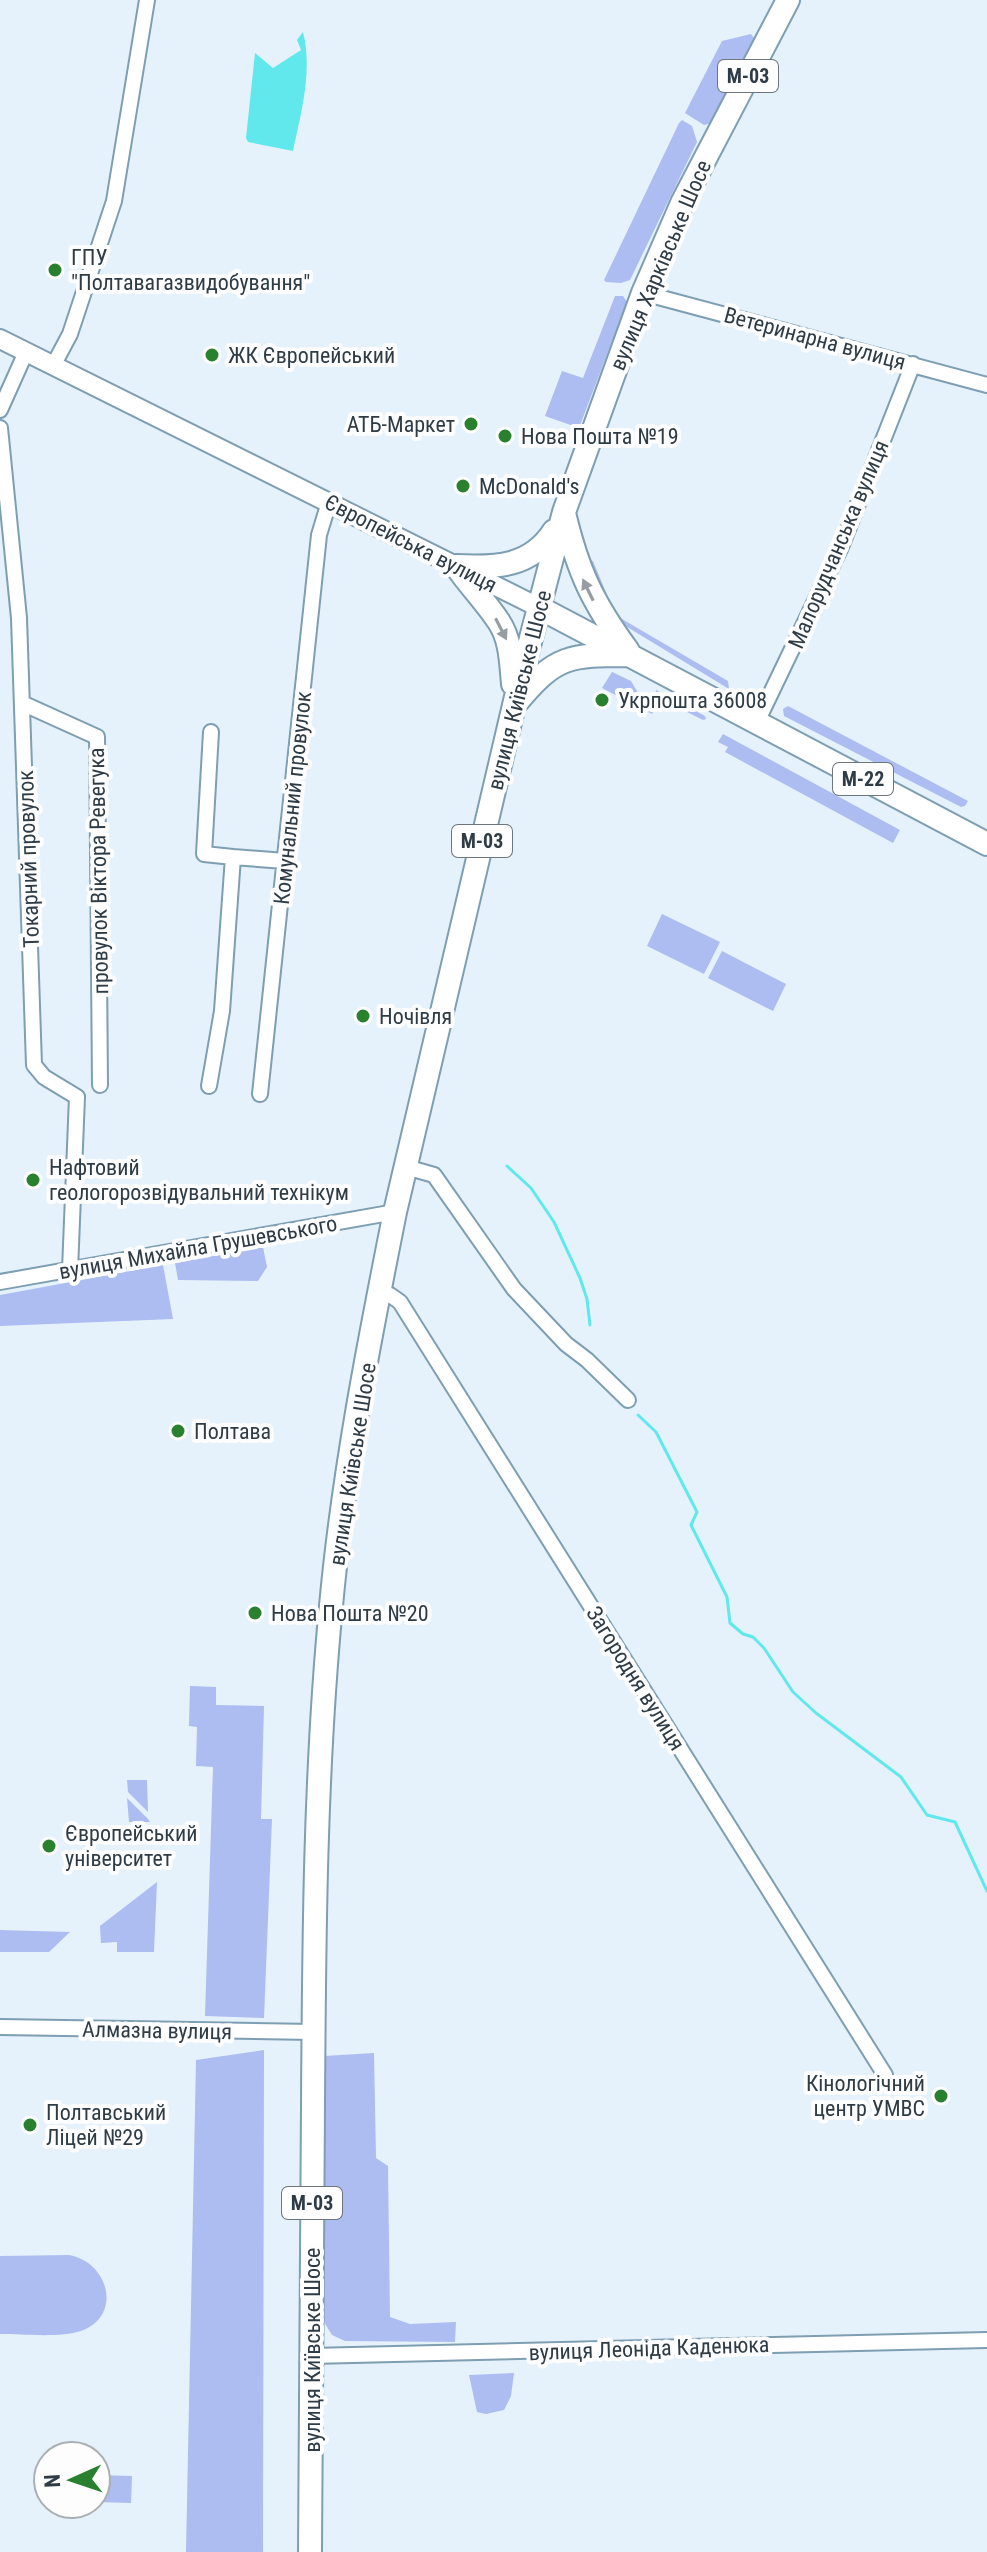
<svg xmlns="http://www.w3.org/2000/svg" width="987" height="2552" font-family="'Roboto Condensed',sans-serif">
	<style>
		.green { fill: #adbcf1 }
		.water { fill: #60e8ed }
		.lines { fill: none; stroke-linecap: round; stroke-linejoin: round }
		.stream { stroke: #60e8ed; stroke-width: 3 }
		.minor-casing { stroke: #7e9eb2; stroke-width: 18 }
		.major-casing { stroke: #7e9eb2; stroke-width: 22 }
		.highway-casing { stroke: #7e9eb2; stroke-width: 26 }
		.minor { stroke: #fff; stroke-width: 14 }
		.major { stroke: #fff; stroke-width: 18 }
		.highway { stroke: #fff; stroke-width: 22 }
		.oneway { fill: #979ea2 }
		.poi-dot { fill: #298130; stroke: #fdfdfd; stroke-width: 3 }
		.labels { text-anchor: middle; stroke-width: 8; stroke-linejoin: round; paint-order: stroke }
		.shield { fill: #fdfdfd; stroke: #6d767c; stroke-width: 2 }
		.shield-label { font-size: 20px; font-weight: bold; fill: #2f3c45 }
		.poi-label { font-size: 22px; fill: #2f3c45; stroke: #fdfdfd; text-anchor: start }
		.street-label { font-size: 22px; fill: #2f3c45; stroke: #fdfdfd }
	</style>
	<rect width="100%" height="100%" fill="#e5f2fb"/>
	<path class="green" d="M751,34L754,38L712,123L704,125L685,113L722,41Z
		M682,120L692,126L697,142L630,280L621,283L606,282L604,280L679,123Z
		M615,296H623L627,302L579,428L545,416L562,371L583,378Z
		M588,559L593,561L612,607L622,619L728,681L729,689L619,622L608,611Z
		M612,672L631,681L644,703L653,711L652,714L602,688Z
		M656,690L705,716L706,719L703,720L655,696Z
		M788,706L968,801L965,806L961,807L784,716L783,709Z
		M723,734L900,830L893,843L725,752L728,747L718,742Z
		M662,914L720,942L704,974L647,946Z
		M722,951L786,984L773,1011L708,978Z
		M263,1247L267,1267L258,1281L178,1280L175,1263Z
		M163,1265L173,1319L0,1326V1295Z
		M190,1686L216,1687V1705L264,1706L261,1819H272L264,2018L205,2016L213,1767L196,1766L197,1727L189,1726Z
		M127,1780H147L148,1812L128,1792Z
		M127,1798L148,1819L150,1822H129Z
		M157,1882L154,1952H117V1942L101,1943L100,1926Z
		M0,1930L70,1932L49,1952H0Z
		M264,2050L263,2552H186L196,2060Z
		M374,2053L376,2158L388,2166L390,2317L410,2324L456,2322L455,2342L345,2341L332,2335L324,2322V2056Z
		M69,2255C109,2262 123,2316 81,2331C60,2338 23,2334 0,2334V2256Z
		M514,2373L511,2396L504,2410L486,2414L477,2412L469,2375Z
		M96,2475L132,2476L131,2503L96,2502Z"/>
	<path class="water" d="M303,32C313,70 301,113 293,151L248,142L246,138L255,53L273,68L301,50L297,40Z"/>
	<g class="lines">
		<path class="stream" d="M507,1166L531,1188L554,1222L580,1278L587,1299L590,1325
			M638,1415L656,1432L697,1512L691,1525L727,1597L730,1623L743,1634L753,1637L764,1648L793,1692L816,1713L901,1777L927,1815L955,1822L987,1891"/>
		<g class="minor-casing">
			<path id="minor" d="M643,293L987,385
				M53,366L70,334L114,201L147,0
				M0,410L26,352
				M0,428L19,618L34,1065L44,1077L77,1097L70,1270
				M24,704L97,737L100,1085
				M757,722L841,547L913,364
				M233,857L285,861
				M209,1086L222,1011L233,857L204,854L211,732
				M260,1094L319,535L329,502
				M406,1167L434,1175L514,1289L566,1344L587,1360L628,1400
				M0,1282L395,1212
				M379,1292L390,1295L400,1302L885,2075
				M0,2027L313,2032
				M311,2356L987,2340"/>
		</g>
		<g class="major-casing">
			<path id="major" d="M0,339L538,607"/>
		</g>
		<g class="highway-casing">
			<path id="highway" d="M564,513C578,572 593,603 628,651
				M456,566C469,585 486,602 499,622C511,640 511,663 513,684
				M456,566C496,568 531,567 554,531
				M538,607L987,844
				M517,702C556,655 570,655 629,655
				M310,2552C311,2403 312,2254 313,2106C314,1939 315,1772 331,1606C343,1474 369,1342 395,1212L519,684L564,512L643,293L683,201L788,0"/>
		</g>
		<use href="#minor" class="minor"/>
		<use href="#major" class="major"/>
		<use href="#highway" class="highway"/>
	</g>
	<defs><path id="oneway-solid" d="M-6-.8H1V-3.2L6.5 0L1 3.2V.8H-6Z" transform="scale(2)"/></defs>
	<g class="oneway">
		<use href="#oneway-solid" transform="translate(588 590) rotate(-116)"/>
		<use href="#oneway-solid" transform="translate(501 629) rotate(63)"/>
	</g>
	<g class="poi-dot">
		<circle cx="55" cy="270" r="8"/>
		<circle cx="212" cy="355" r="8"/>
		<circle cx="471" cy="424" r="8"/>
		<circle cx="505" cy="436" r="8"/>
		<circle cx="463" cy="486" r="8"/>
		<circle cx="602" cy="700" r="8"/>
		<circle cx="363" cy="1016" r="8"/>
		<circle cx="33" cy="1180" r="8"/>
		<circle cx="178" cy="1431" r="8"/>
		<circle cx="255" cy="1613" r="8"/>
		<circle cx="49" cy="1846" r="8"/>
		<circle cx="941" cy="2096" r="8"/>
		<circle cx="30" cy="2125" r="8"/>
	</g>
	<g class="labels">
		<g class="shield">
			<rect x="718" y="60" width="60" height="32" rx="6"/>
			<rect x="833" y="763" width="60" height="32" rx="6"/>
			<rect x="452" y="825" width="60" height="32" rx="6"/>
			<rect x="282" y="2187" width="60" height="32" rx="6"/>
		</g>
		<g class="shield-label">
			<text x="748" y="83">М-03</text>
			<text x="863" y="786">М-22</text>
			<text x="482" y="848">М-03</text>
			<text x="312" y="2210">М-03</text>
		</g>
		<g class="poi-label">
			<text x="71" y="265">ГПУ<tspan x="71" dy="25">"Полтавагазвидобування"</tspan></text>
			<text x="228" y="363">ЖК Європейський</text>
			<text x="455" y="432" text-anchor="end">АТБ-Маркет</text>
			<text x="521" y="444">Нова Пошта №19</text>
			<text x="479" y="494">McDonald's</text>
			<text x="618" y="708">Укрпошта 36008</text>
			<text x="379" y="1024">Ночівля</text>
			<text x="49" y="1175">Нафтовий<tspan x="49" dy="25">геологорозвідувальний технікум</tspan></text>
			<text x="194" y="1439">Полтава</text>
			<text x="271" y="1621">Нова Пошта №20</text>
			<text x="65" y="1841">Європейський<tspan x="65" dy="25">університет</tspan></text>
			<text x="925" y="2091" text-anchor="end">Кінологічний<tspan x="925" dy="25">центр УМВС</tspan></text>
			<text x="46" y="2120">Полтавський<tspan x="46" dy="25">Ліцей №29</tspan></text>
		</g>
		<g class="street-label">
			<text transform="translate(660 265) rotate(-67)" y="8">вулиця Харківське Шосе</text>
			<text transform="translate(815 338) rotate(15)" y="8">Ветеринарна вулиця</text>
			<text transform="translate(411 543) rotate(27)" y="8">Європейська вулиця</text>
			<text transform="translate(838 544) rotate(-67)" y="8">Малорудчанська вулиця</text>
			<text transform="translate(519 690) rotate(-76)" y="8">вулиця Київське Шосе</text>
			<text transform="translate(292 798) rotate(-84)" y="8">Комунальний провулок</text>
			<text transform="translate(28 859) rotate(-92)" y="8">Токарний провулок</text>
			<text transform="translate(98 871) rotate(-91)" y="8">провулок Віктора Ревегука</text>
			<text transform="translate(198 1247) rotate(-10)" y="8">вулиця Михайла Грушевського</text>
			<text transform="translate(352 1464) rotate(-81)" y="8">вулиця Київське Шосе</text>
			<text transform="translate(636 1678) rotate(58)" y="8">Загородня вулиця</text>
			<text transform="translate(157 2030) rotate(1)" y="8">Алмазна вулиця</text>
			<text transform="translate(649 2348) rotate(-2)" y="8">вулиця Леоніда Каденюка</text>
			<text transform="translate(312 2350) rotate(-90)" y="8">вулиця Київське Шосе</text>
		</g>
	</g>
	<g transform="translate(72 2480) rotate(267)"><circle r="38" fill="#fdfdfd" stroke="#abb0b3" stroke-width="2"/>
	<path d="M0-6L14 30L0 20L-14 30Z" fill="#298130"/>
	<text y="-12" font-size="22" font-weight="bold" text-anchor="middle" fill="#2f3c45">N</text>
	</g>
</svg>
